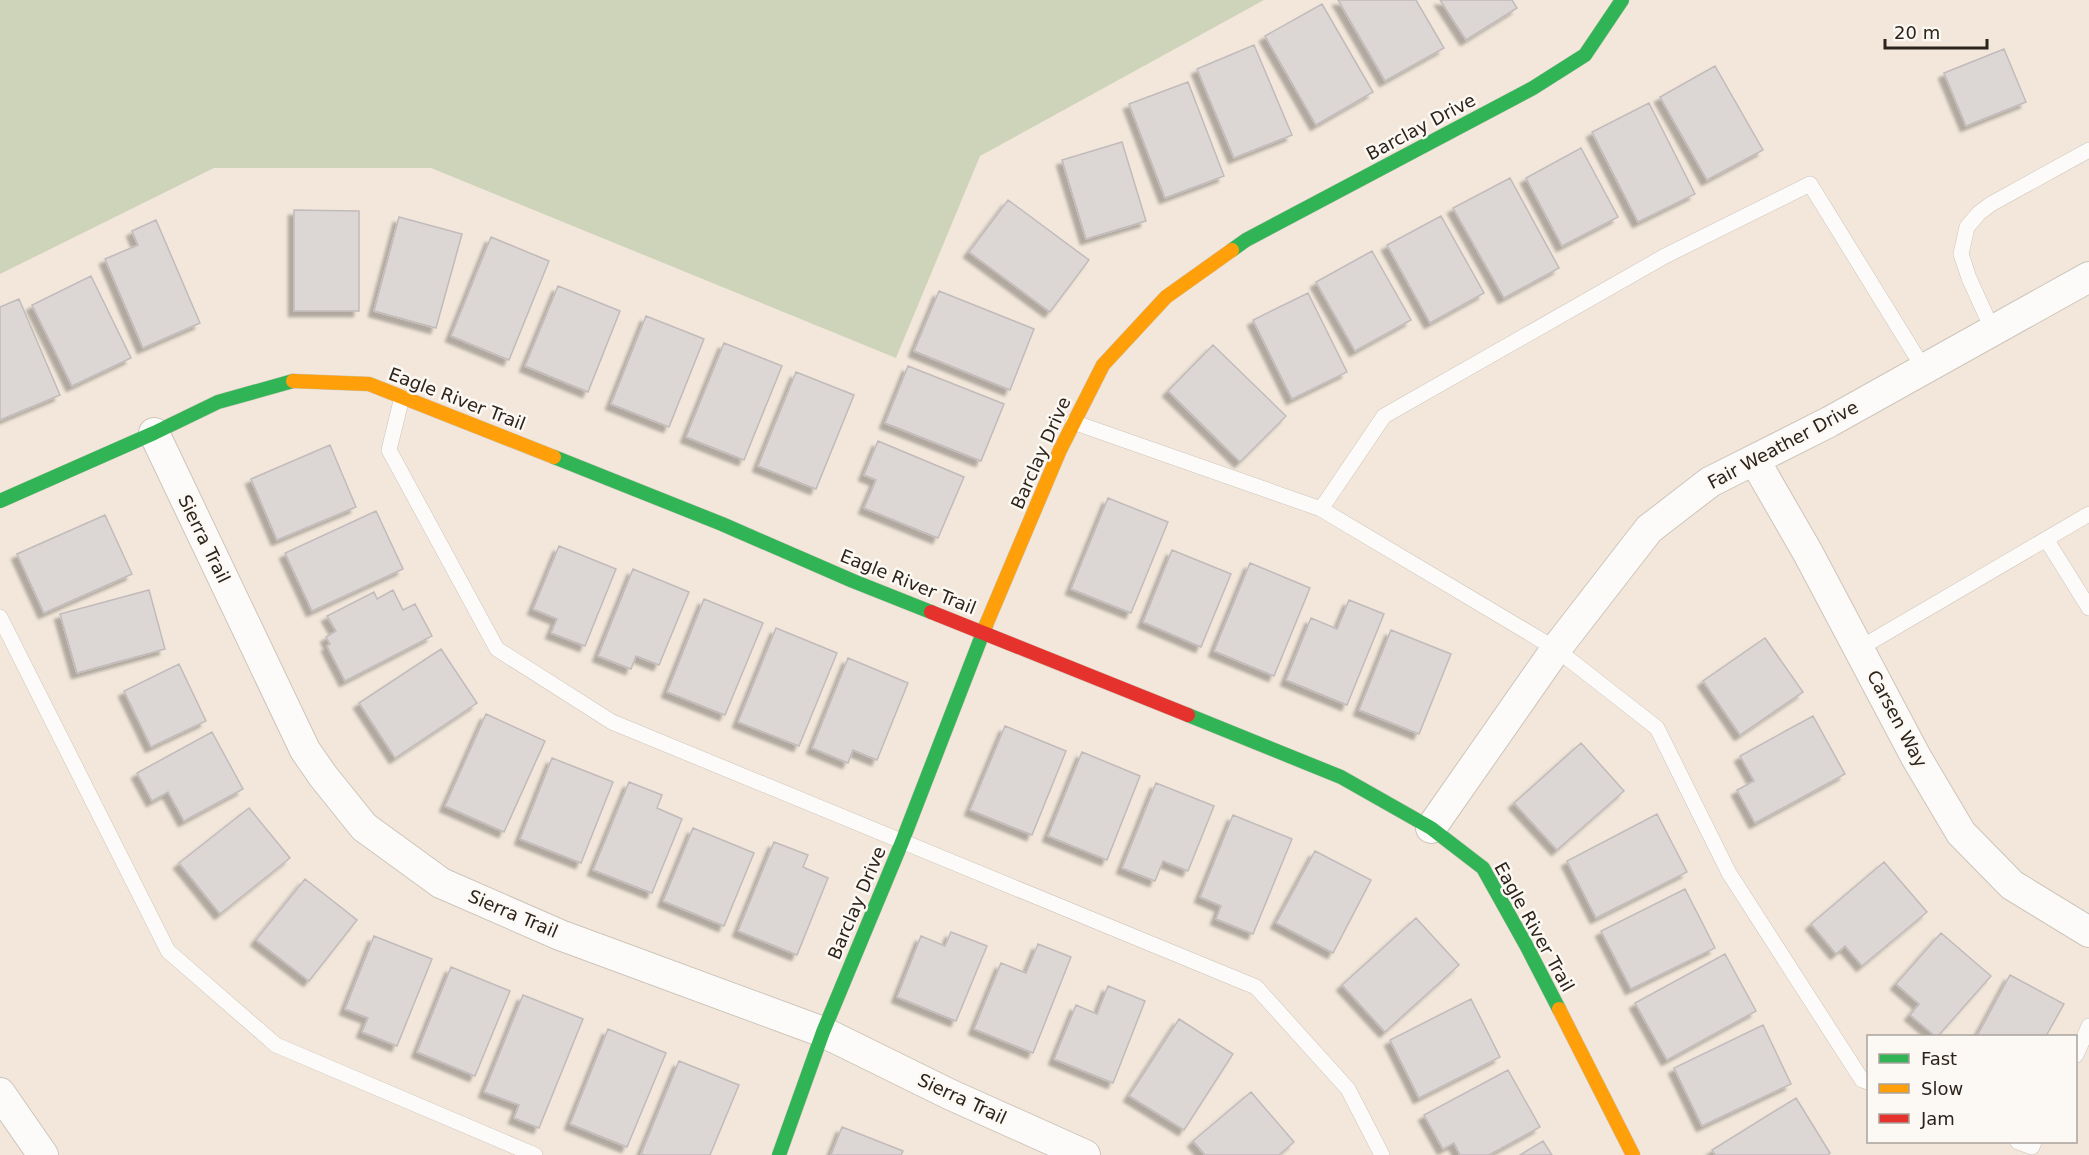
<svg xmlns="http://www.w3.org/2000/svg" width="2089" height="1155" font-family="'DejaVu Sans',sans-serif">
	<style>
		.green { fill: #ced4ba }
		.building { fill: #dcd6d5; stroke: #c2bbbb; stroke-width: 1.5; filter: url(#shadow) }
		.lines { fill: none; stroke-linecap: round; stroke-linejoin: round }
		.lane-casing { stroke: #cdc5ba; stroke-width: 16 }
		.street-casing { stroke: #cdc5ba; stroke-width: 32 }
		.fast-casing { stroke: #cdc5ba; stroke-width: 15 }
		.slow-casing { stroke: #cdc5ba; stroke-width: 15 }
		.jam-casing { stroke: #cdc5ba; stroke-width: 15 }
		.lane { stroke: #fdfbf9; stroke-width: 15 }
		.street { stroke: #fdfbf9; stroke-width: 30 }
		.fast { stroke: #30b455; stroke-width: 14 }
		.slow { stroke: #ff9f0a; stroke-width: 14 }
		.jam { stroke: #e5322d; stroke-width: 14 }
		.labels { text-anchor: middle; stroke-width: 5; stroke-linejoin: round; paint-order: stroke }
		.street-label { font-size: 18px; fill: #2c241b; stroke: #fcf8f3 }
	</style>
	<defs>
		<filter id="shadow"><feDropShadow dx="-5.5" dy="5.5" stdDeviation="1.5" flood-color="#0004"/></filter>
	</defs>
	<rect width="100%" height="100%" fill="#f2e7da"/>
	<path class="green" d="M0,0H1264L980,156L896,358L431,168H214L0,274Z"/>
	<path class="building" d="M1338,0H1416L1444,48L1385,81Z
		M1440,0H1512L1517,8L1466,40Z
		M1322,4L1373,92L1316,125L1265,36Z
		M1254,45L1292,135L1234,158L1197,69Z
		M2004,49L2026,102L1966,126L1944,73Z
		M1715,66L1763,150L1707,180L1660,97Z
		M1188,82L1224,176L1165,198L1129,104Z
		M1649,103L1695,194L1638,222L1592,132Z
		M1122,142L1146,221L1086,239L1062,160Z
		M1581,148L1618,217L1562,246L1526,178Z
		M1510,178L1559,268L1504,298L1453,208Z
		M1008,200L1089,260L1050,312L969,252Z
		M294,210L359,211V311H294Z
		M1441,216L1484,293L1430,323L1387,245Z
		M399,217L462,234L436,328L374,311Z
		M156,220L200,323L143,348L105,259L138,245L132,231Z
		M491,237L549,261L509,360L451,336Z
		M1372,251L1411,320L1355,351L1316,282Z
		M91,276L131,358L72,386L32,305Z
		M558,286L620,311L588,392L525,366Z
		M939,291L1034,329L1010,390L914,351Z
		M1308,293L1347,372L1292,399L1253,320Z
		M19,299L60,395L0,420V307Z
		M646,316L704,339L669,427L611,404Z
		M724,343L782,366L744,460L686,437Z
		M1213,345L1286,416L1240,462L1168,391Z
		M908,366L1004,404L981,461L885,423Z
		M796,372L854,395L816,489L758,466Z
		M878,441L964,477L938,538L864,508L876,480L864,475Z
		M330,445L356,507L277,540L251,479Z
		M1108,498L1168,522L1131,613L1071,589Z
		M376,511L403,569L312,611L285,553Z
		M105,515L132,574L44,613L17,554Z
		M559,546L616,569L585,646L551,633L557,619L533,609Z
		M1172,550L1231,574L1201,647L1143,622Z
		M1250,563L1310,588L1274,676L1214,651Z
		M633,569L689,592L659,665L636,656L631,669L598,656Z
		M149,590L165,649L77,673L60,614Z
		M393,590L403,610L415,604L432,636L345,681L327,646L330,644L326,637L336,631L327,616L374,592L377,599Z
		M704,599L763,623L725,715L667,692Z
		M1349,600L1384,614L1347,705L1286,680L1311,618L1337,629Z
		M776,628L837,653L799,746L738,722Z
		M1391,630L1451,654L1419,734L1359,710Z
		M1765,638L1803,692L1740,735L1703,681Z
		M441,649L477,703L395,758L359,703Z
		M848,658L908,683L877,760L853,750L848,763L812,748Z
		M179,664L206,721L151,747L124,691Z
		M486,714L545,741L504,832L445,806Z
		M1813,716L1845,774L1755,823L1737,790L1754,781L1740,756Z
		M1005,726L1066,751L1032,835L970,810Z
		M212,732L243,789L184,821L168,792L152,801L137,773Z
		M1581,743L1624,791L1557,850L1514,803Z
		M1082,752L1140,776L1107,860L1048,836Z
		M552,758L613,782L581,863L520,839Z
		M629,782L662,795L657,808L682,819L652,893L593,870Z
		M1156,783L1214,806L1188,871L1163,861L1155,881L1122,868Z
		M249,808L290,858L220,914L179,863Z
		M1657,814L1687,872L1596,918L1567,861Z
		M1233,815L1292,839L1253,934L1216,919L1221,906L1200,897Z
		M693,828L754,853L724,926L663,901Z
		M774,842L808,855L803,867L828,878L797,955L738,931Z
		M1315,851L1371,880L1333,953L1276,923Z
		M1884,862L1927,912L1862,966L1845,946L1836,954L1811,924Z
		M305,879L357,920L309,981L256,940Z
		M1685,889L1715,948L1631,989L1601,931Z
		M1416,918L1459,965L1385,1032L1342,985Z
		M951,932L987,946L956,1021L897,997L921,936L945,946Z
		M1941,933L1991,976L1938,1036H1935L1910,1015L1919,1004L1896,984Z
		M374,936L432,959L397,1046L362,1032L368,1018L345,1009Z
		M1038,944L1071,957L1033,1053L974,1029L1001,963L1026,973Z
		M1725,954L1756,1011L1667,1060L1635,1003Z
		M451,967L510,991L475,1076L417,1052Z
		M2010,975L2064,1004L2046,1036H1977Z
		M1108,986L1145,1001L1113,1083L1054,1059L1076,1005L1097,1014Z
		M523,995L583,1019L539,1128L514,1118L519,1105L484,1092Z
		M1471,999L1500,1057L1419,1098L1390,1040Z
		M1179,1019L1233,1054L1184,1130L1129,1096Z
		M1763,1025L1791,1084L1702,1126L1674,1068Z
		M608,1029L666,1053L627,1147L570,1124Z
		M679,1061L739,1085L710,1155H645L641,1154Z
		M1508,1070L1540,1127L1489,1155H1460L1454,1143L1443,1149L1424,1115Z
		M1251,1092L1294,1142L1279,1155H1205L1193,1141Z
		M1796,1098L1830,1153L1828,1155H1715L1712,1150Z
		M842,1127L903,1151L901,1155H831Z
		M1543,1141L1552,1155H1520Z"/>
	<g class="lines">
		<g class="lane-casing">
			<path id="lane" d="M1993,331L1969,278L1961,254L1967,227L1979,213L1991,204L2089,150
				M402,397L389,450L497,649L612,722L1256,987L1348,1089L1382,1155
				M1073,422L1321,509L1556,649L1657,728L1729,873L1862,1080L1868,1082
				M1321,509L1384,416L1665,256L1810,184L1924,369
				M2046,539L2089,608
				M0,617L168,951L276,1045L535,1155
				M1860,648L2089,514
				M2076,1055L2089,1026
				M2018,1142L2032,1147L2034,1142"/>
		</g>
		<g class="street-casing">
			<path id="street" d="M154,433L305,750L323,776L364,827L441,883L560,935L823,1032L949,1094L1085,1155
				M1755,461L1808,553L1916,757L1961,833L2012,885L2089,932
				M1431,828L1556,649L1649,529L1710,482L1829,422L2089,277
				M0,1093L43,1155"/>
		</g>
		<g class="fast-casing">
			<path id="fast" d="M1232,250L1246,240L1533,88L1585,55L1622,0
				M554,457L722,524L853,581L931,612
				M0,501L154,433L218,402L293,381
				M1188,715L1341,777L1431,828L1483,868L1526,945L1559,1009
				M779,1155L823,1032L902,842L986,625"/>
		</g>
		<g class="slow-casing">
			<path id="slow" d="M293,381L369,384L554,457
				M986,625L1060,450L1103,365L1166,297L1232,250
				M1559,1009L1633,1155"/>
		</g>
		<g class="jam-casing">
			<path id="jam" d="M931,612L1188,715"/>
		</g>
		<use href="#lane" class="lane"/>
		<use href="#street" class="street"/>
		<use href="#fast" class="fast"/>
		<use href="#slow" class="slow"/>
		<use href="#jam" class="jam"/>
	</g>
	<g class="labels">
		<g class="street-label">
			<text transform="translate(1421 127) rotate(-28)" y="6">Barclay Drive</text>
			<text transform="translate(457 399) rotate(21)" y="6">Eagle River Trail</text>
			<text transform="translate(1783 445) rotate(-28)" y="6">Fair Weather Drive</text>
			<text transform="translate(1041 453) rotate(-66)" y="6">Barclay Drive</text>
			<text transform="translate(204 539) rotate(64)" y="6">Sierra Trail</text>
			<text transform="translate(908 582) rotate(22)" y="6">Eagle River Trail</text>
			<text transform="translate(1897 719) rotate(62)" y="6">Carsen Way</text>
			<text transform="translate(857 903) rotate(-67)" y="6">Barclay Drive</text>
			<text transform="translate(513 914) rotate(23)" y="6">Sierra Trail</text>
			<text transform="translate(1534 927) rotate(61)" y="6">Eagle River Trail</text>
			<text transform="translate(962 1099) rotate(25)" y="6">Sierra Trail</text>
		</g>
	</g>
	<rect x="1867" y="1035" width="210" height="108" fill="#fcf8f3" stroke="#a9a39d" stroke-width="1.5"/>
	<rect x="1879" y="1054" width="30" height="9" fill="#30b455" stroke="#a9a39d" stroke-width="1.5"/>
	<text x="1921" y="1065" font-size="18" fill="#2c241b">Fast</text>
	<rect x="1879" y="1084" width="30" height="9" fill="#ff9f0a" stroke="#a9a39d" stroke-width="1.5"/>
	<text x="1921" y="1095" font-size="18" fill="#2c241b">Slow</text>
	<rect x="1879" y="1114" width="30" height="9" fill="#e5322d" stroke="#a9a39d" stroke-width="1.5"/>
	<text x="1921" y="1125" font-size="18" fill="#2c241b">Jam</text>
	<path d="M1885 39v9h102v-9" fill="none" stroke="#2c241b" stroke-width="3"/>
	<text x="1894" y="39" font-size="18" fill="#2c241b" stroke="#fcf8f3" stroke-width="4.5" paint-order="stroke">20 m</text>
</svg>
